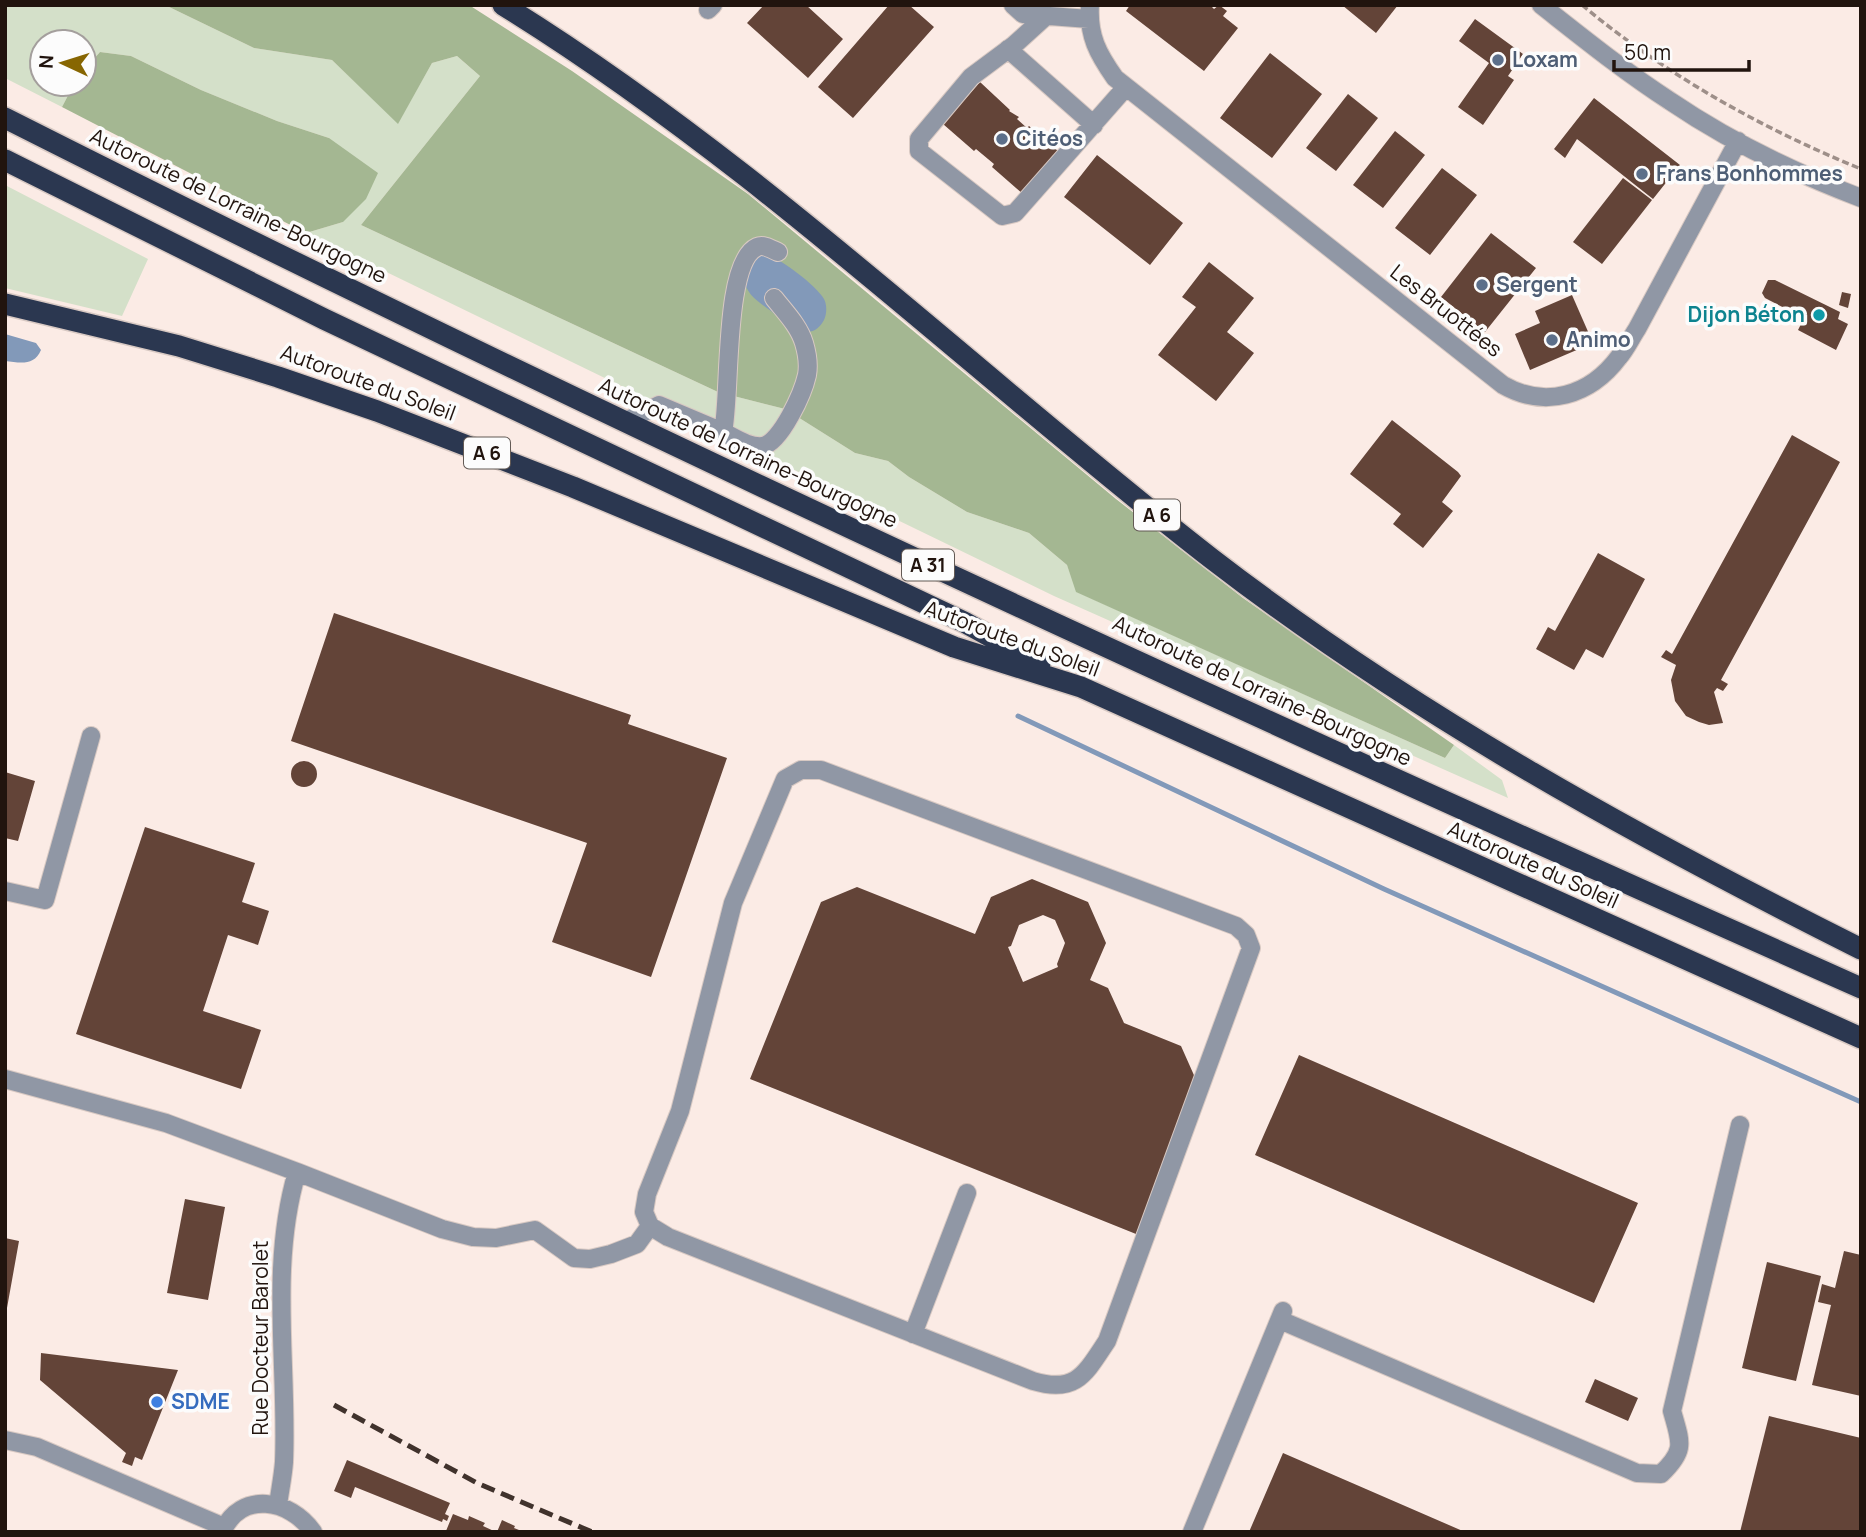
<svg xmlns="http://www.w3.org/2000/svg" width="1866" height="1537" font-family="Manrope,sans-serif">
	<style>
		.green { fill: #d4e0c9 }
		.forest { fill: #a4b792 }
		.water { fill: #8299b9 }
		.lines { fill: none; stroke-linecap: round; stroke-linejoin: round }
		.stream { stroke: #8299b9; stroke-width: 5 }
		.building { fill: #634438; fill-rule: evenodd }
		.minor-casing { stroke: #d8c9c3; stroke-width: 20 }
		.highway-casing { stroke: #d8c9c3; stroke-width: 24 }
		.path { stroke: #9e8f89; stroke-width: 3.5; stroke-dasharray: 7 3.5; stroke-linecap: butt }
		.minor { stroke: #9097a5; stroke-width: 18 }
		.highway { stroke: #2b3750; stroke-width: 21 }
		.rail { stroke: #40322c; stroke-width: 5; stroke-dasharray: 14 7; stroke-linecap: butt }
		.service-dot { fill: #5c6f8a; stroke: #fcfcfc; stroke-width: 2.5 }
		.culture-dot { fill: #0f9aa8; stroke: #fcfcfc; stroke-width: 2.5 }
		.shop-dot { fill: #3f7fe0; stroke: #fcfcfc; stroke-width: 2.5 }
		.labels { text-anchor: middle; stroke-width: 7; stroke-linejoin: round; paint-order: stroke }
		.shield { fill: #fcfcfc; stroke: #635a55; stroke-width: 2 }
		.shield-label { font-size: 19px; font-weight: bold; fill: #21140e }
		.service-label { font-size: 21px; font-weight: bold; fill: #4e5e75; stroke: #fcfcfc; text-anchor: start }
		.street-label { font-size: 21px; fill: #21140e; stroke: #fcfcfc }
		.culture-label { font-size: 21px; font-weight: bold; fill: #0d838f; stroke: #fcfcfc; text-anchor: end }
		.shop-label { font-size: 21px; font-weight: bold; fill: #366cbe; stroke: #fcfcfc; text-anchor: start }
	</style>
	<rect width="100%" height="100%" fill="#fbebe5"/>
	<path class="green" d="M5,5H165L254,48L332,60L398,123L432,63L457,56L480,76L361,225L718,392L785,409L855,453L888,461L909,477L967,512L1029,533L1067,565L1077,592L1445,758L1454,745L1502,780L1508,798L1054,596L306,233L343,222L329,138L277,121L201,90L131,56L100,52L84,70V42H42V84H74L62,107L5,78Z
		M5,185L148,259L122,316L5,288Z"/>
	<path class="forest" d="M165,5H469L572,71L748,194L1116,499L1243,598L1454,745L1445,758L1076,592L1067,565L1029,533L967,512L909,477L888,461L855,453L785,409L718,392L361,225L480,76L457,56L432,63L398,124L332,60L254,48Z
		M100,52L131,56L201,90L277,121L329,138L378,173L366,199L343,222L306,233L62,107L74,84H84V70Z"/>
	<path class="water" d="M764,254C778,256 817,286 824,299C827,305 827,313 824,320C810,346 785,323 771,311C759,302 746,295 744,279L756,257Z
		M5,334L36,343L41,350C34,366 21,363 5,361Z"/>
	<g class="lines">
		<path class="stream" d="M1018,716L1384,889L1861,1102"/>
	</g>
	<path class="building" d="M764,5H806L843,39L808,78L747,23Z
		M889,5H909L934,27L853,118L818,87Z
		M1130,5H1210L1214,9L1219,5L1227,11L1223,16L1238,28L1204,71L1126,11Z
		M1342,5H1398L1376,33Z
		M1475,19L1523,54L1508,76L1514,80L1483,125L1458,107L1489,63L1459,41Z
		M1270,53L1322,94L1272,158L1220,118Z
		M980,82L1010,110L1009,111L1019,117L1017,119L1027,128L1029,126L1059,152L1023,194L992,167L994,164L976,149L974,151L943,124Z
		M1348,94L1378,118L1336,171L1306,148Z
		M1594,98L1680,165L1653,199L1577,139L1565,158L1554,149Z
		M1395,131L1425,155L1383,208L1353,185Z
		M1097,155L1183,223L1150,265L1064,197Z
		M1442,168L1477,195L1430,255L1395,228Z
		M1623,178L1652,200L1602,264L1573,242Z
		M1491,233L1536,268L1485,332L1441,297Z
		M1209,262L1254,298L1227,332L1254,353L1216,401L1158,355L1196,307L1182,297Z
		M1768,280H1775L1840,312L1838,319L1848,324L1836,350L1798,330L1804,318L1765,298L1762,293Z
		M1842,292L1851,294L1848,308L1839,305Z
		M1572,295L1593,343L1530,370L1515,334L1540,323L1535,311Z
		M1392,420L1458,472L1461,476L1442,502L1453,511L1423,548L1393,524L1401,514L1350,474Z
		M1792,435L1840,462L1721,680L1728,684L1723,691L1717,688L1714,692L1723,723L1709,725L1699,722L1686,716L1675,701L1671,680L1676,665L1661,657L1666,650L1672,654Z
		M1598,553L1645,579L1603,658L1586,649L1574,670L1536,649L1548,627L1555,631Z
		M334,613L631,715L628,724L727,758L651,977L552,942L587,843L291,741Z
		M291 774a13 13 0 1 1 26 0a13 13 0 1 1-26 0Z
		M5,772L35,781L18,841L5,838Z
		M145,827L255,863L242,902L269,911L258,945L228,935L203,1011L261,1030L241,1089L76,1034Z
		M1032,879L1088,902L1106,943L1090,980L1108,988L1124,1023L1181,1046L1197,1082L1136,1234L750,1079L821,902L857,887L975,934L991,897ZM1043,915L1055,920L1065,943L1057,964L1058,967L1023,982L1008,947L1011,946L1019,925Z
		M1299,1055L1638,1203L1594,1303L1255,1155Z
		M185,1199L225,1207L208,1300L167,1293Z
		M5,1238L19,1241L7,1308H5Z
		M1844,1251L1861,1255V1396L1812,1385L1831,1305L1818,1302L1822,1284L1835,1288Z
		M1767,1262L1821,1276L1796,1381L1742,1368Z
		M41,1353L178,1370L142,1460L135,1457L132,1466L122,1462L126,1453L40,1380Z
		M1595,1379L1638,1398L1628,1421L1585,1402Z
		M1769,1416L1861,1438V1532H1740Z
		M1283,1453L1465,1532H1249Z
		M347,1460L450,1503L445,1514L449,1516L447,1521L443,1519L442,1522L355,1487L351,1498L334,1491Z
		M453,1514L468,1520L469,1516L485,1523L483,1526L496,1532H449L446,1531Z
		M502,1520L515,1526L514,1528L524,1532H497Z"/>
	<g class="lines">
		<g class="minor-casing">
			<path id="minor" d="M1013,5L1023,14L1089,19
				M1090,5C1088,36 1098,54 1115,78L1503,385C1545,409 1590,396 1619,357C1626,349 1631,338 1637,329L1738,141
				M1541,5C1583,38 1625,72 1670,101C1729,141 1795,173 1861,198
				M708,10L713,5
				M1046,16L1014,45L971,77L919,139V151L1002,216L1015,213L1126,87
				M1008,49L1094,125
				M624,422L659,405L723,432C731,396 723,262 757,247C764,244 771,249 778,252
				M723,432C734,437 749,448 763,446C781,442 803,393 807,375C809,364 807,353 804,343C799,326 785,312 774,298
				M801,770H821L1236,926L1246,935L1251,948L1107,1341C1085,1374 1076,1394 1033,1381L668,1237L650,1226L644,1212L647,1194L680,1111L733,903L785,779Z
				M5,891L45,900L91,736
				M5,1079L166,1123L297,1172C269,1267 288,1365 284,1462C283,1476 280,1490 278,1505
				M297,1172L442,1229L473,1237L496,1238L535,1230L574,1258L590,1259L611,1254L637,1244L650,1226
				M1280,1320L1637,1473L1661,1474C1686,1450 1681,1443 1672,1411L1740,1125
				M913,1334L967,1193
				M5,1440L37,1447L224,1527
				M222,1532C241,1490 290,1499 313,1532
				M1192,1532L1283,1311"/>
		</g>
		<g class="highway-casing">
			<path id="highway" d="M503,5C760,164 975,375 1212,559C1413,714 1635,836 1861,949
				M5,118C615,426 1237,710 1861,988
				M5,160L324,319L964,622L1040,664
				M5,304L179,346L278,377L377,411L573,487L954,647L1081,687L1861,1038"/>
		</g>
		<path class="path" d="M1582,5C1666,75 1761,128 1861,169"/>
		<use href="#minor" class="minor"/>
		<use href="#highway" class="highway"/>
		<path class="rail" d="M334,1405L477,1483L592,1532"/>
	</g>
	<g class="service-dot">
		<circle cx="1498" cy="60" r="7"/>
		<circle cx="1002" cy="139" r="7"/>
		<circle cx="1642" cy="174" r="7"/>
		<circle cx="1482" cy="285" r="7"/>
		<circle cx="1552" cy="340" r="7"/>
	</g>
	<circle class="culture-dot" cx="1819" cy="315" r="7"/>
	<circle class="shop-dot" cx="157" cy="1402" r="7"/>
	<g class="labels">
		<g class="shield">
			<rect x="464" y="437.5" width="46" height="31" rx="5"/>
			<rect x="1134" y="499.5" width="46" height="31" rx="5"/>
			<rect x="902" y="549.5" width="52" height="31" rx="5"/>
		</g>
		<g class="shield-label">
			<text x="487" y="460">A 6</text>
			<text x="1157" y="522">A 6</text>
			<text x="928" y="572">A 31</text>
		</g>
		<g class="service-label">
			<text x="1512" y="67">Loxam</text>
			<text x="1016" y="146">Citéos</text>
			<text x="1656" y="181">Frans Bonhommes</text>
			<text x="1496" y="292">Sergent</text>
			<text x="1566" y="347">Animo</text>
		</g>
		<g class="street-label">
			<text transform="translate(238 206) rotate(26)" y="7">Autoroute de Lorraine-Bourgogne</text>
			<text transform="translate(1446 311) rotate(38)" y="7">Les Bruottées</text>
			<text transform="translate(368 383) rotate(20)" y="7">Autoroute du Soleil</text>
			<text transform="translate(748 453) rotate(25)" y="7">Autoroute de Lorraine-Bourgogne</text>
			<text transform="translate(1012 639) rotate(20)" y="7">Autoroute du Soleil</text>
			<text transform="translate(1262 691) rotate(25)" y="7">Autoroute de Lorraine-Bourgogne</text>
			<text transform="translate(1533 865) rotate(24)" y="7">Autoroute du Soleil</text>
			<text transform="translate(261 1338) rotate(-90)" y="7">Rue Docteur Barolet</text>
		</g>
		<g class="culture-label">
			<text x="1805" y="322">Dijon Béton</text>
		</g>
		<g class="shop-label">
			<text x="171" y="1409">SDME</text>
		</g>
	</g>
	<rect width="1866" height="1537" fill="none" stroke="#21140e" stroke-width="14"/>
	<g transform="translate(63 63) rotate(274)"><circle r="33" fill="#fcfcfc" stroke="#a49f9d" stroke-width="2"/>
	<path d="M0-5L12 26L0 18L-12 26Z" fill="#876602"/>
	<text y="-10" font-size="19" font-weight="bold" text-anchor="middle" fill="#21140e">N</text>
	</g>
	<path d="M1614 60v10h135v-10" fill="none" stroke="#21140e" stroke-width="3.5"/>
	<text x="1624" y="60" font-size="21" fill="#21140e" stroke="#fcfcfc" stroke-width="5" paint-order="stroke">50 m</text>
</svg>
